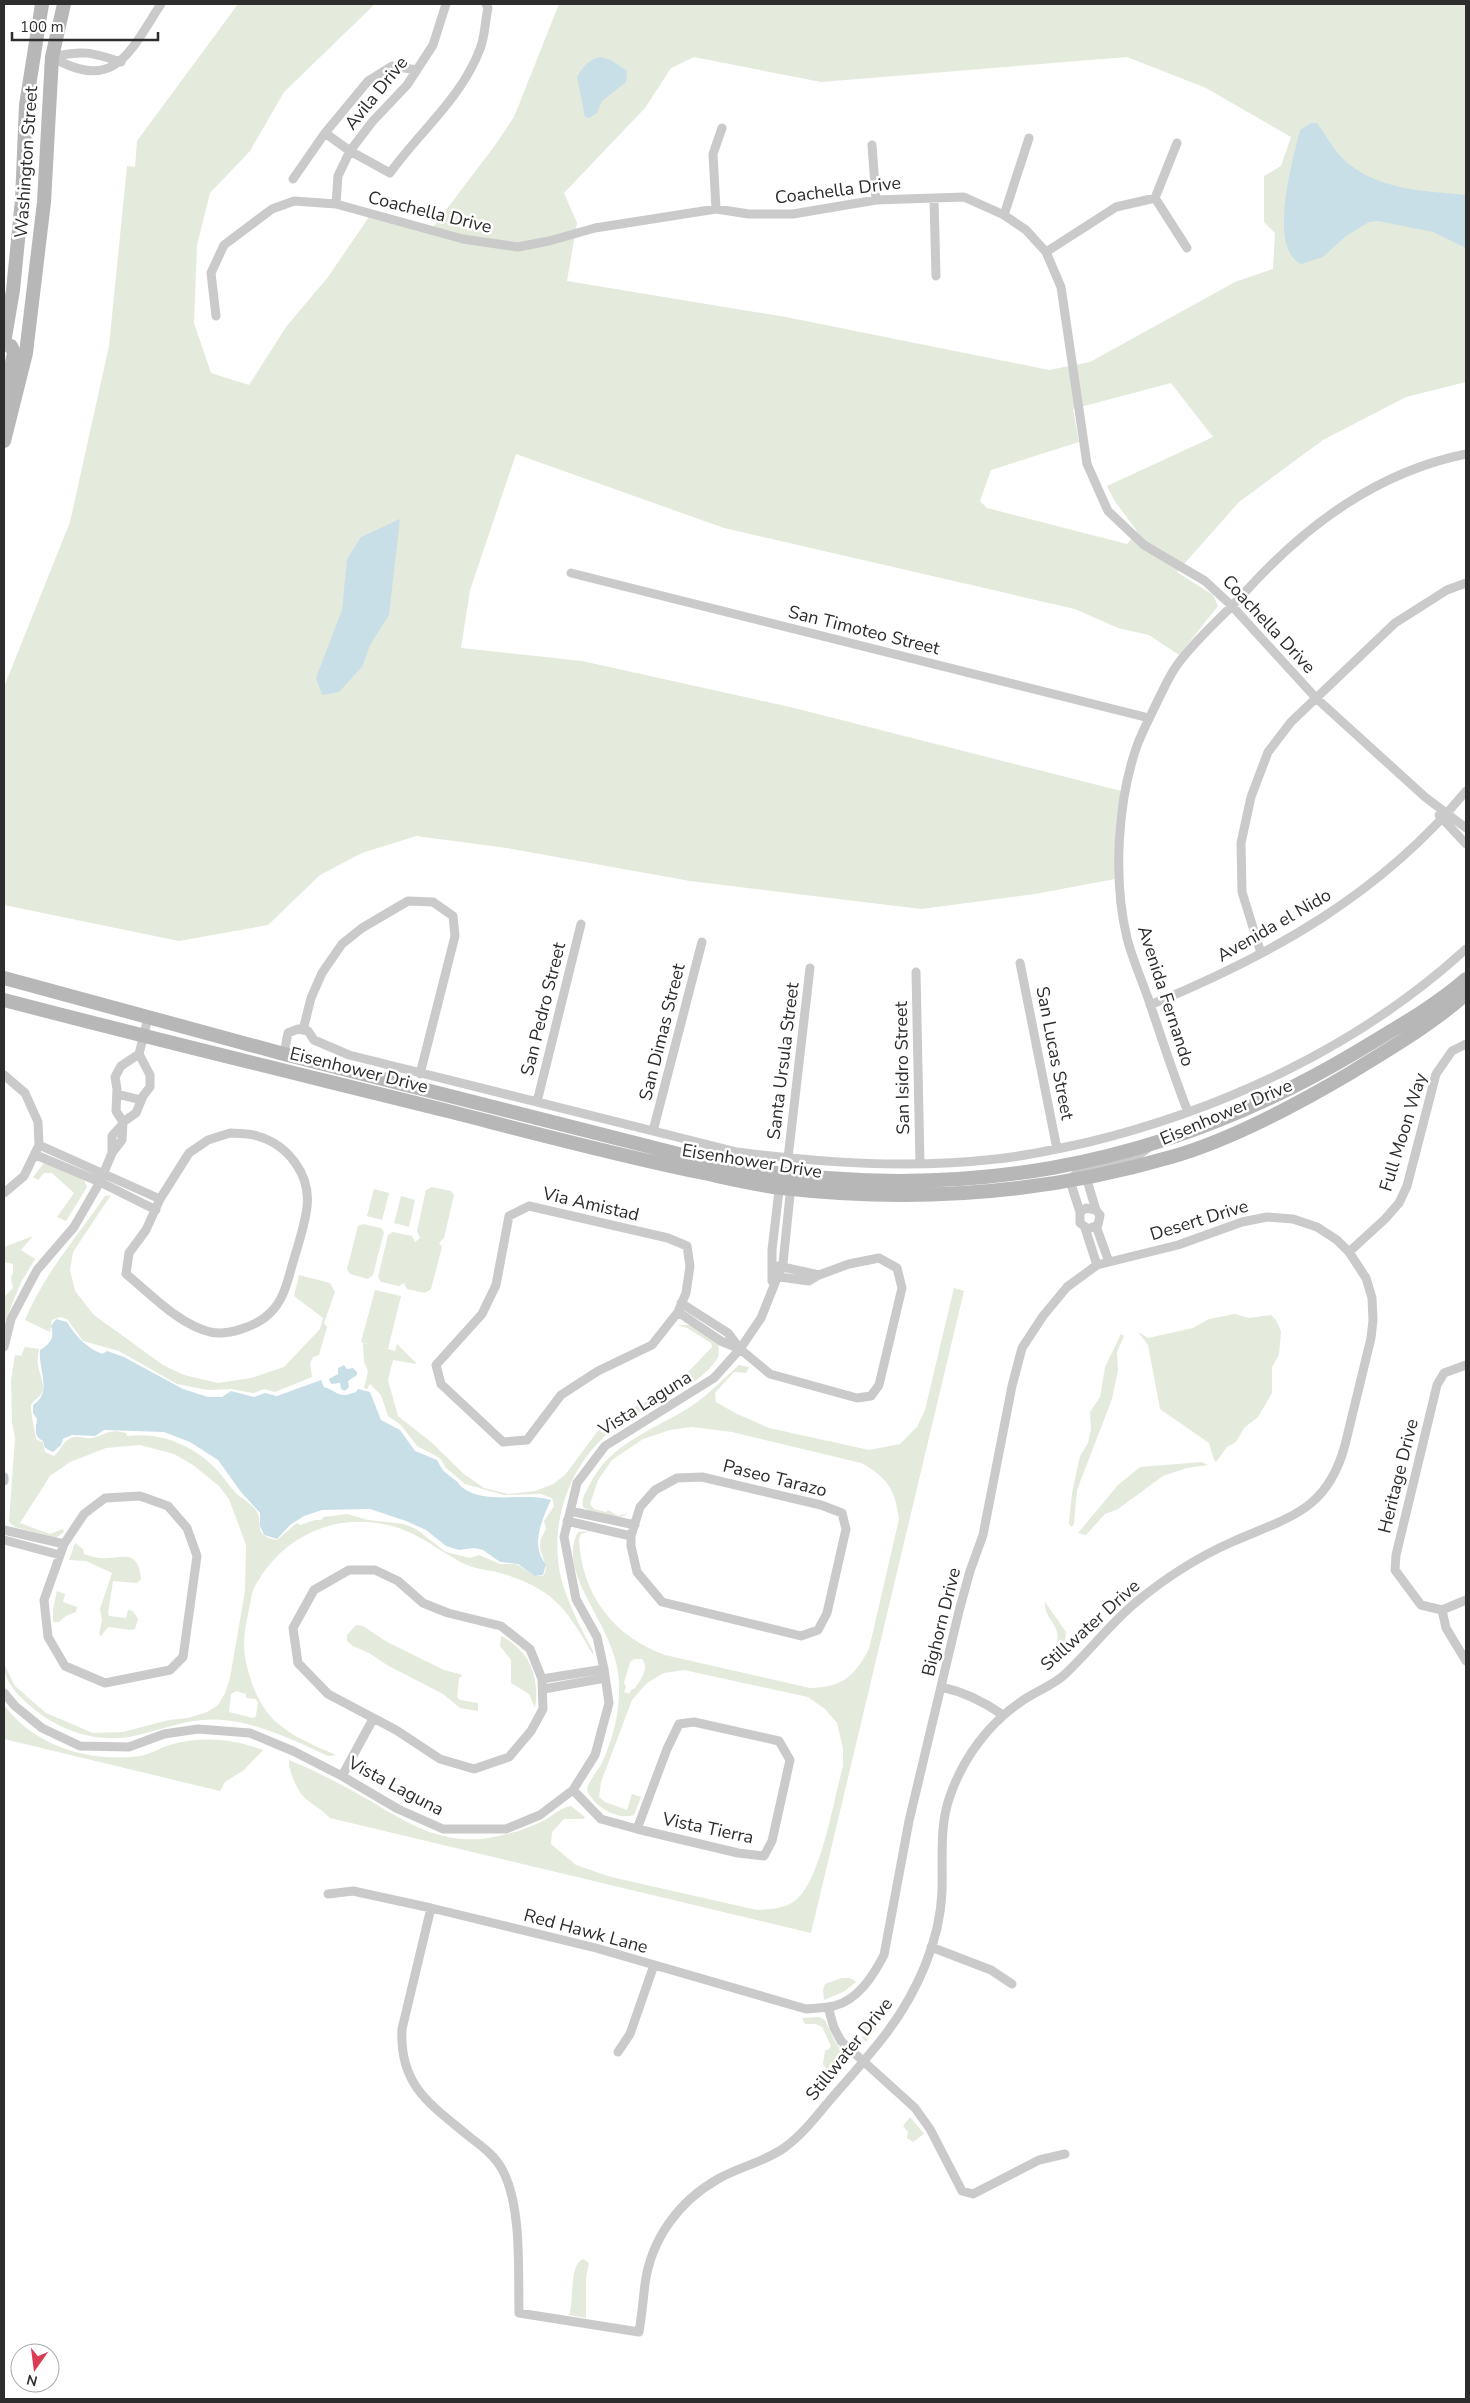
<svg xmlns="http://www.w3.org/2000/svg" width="1470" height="2403" font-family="'Nunito Sans',sans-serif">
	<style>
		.green { fill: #e4eadc; fill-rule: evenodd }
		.water { fill: #c9dfe8 }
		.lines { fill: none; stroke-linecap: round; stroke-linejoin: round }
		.minor { stroke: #cacaca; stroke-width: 9 }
		.tertiary { stroke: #cacaca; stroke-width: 11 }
		.secondary { stroke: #b7b7b7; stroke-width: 14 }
		.labels { text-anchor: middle; stroke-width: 5; stroke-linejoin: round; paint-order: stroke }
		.street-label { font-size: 18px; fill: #2d2d2d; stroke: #fff }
	</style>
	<rect width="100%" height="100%" fill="#fff"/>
	<path class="green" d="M238,4H375L284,92L250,151L210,193L197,245L194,323L211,373L249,385L286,327L328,277L371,214L430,231L493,148L514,117L559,4H1466V382L1406,397L1323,440L1239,502L1177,572L1213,595L1218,606L1179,655L1149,635L1118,628L1075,609L724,528L516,454L470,590L461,648L582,661L790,707L1121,791L1116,820L1115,879L1035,894L921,909L690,881L507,848L416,836L362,853L320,875L268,925L179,941L4,905V687L70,522L109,346L127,166L135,167L137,141ZM694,57L821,82L1127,57L1206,88L1291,137L1281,166L1264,176V222L1275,233L1273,269L1235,282L1090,362L1049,370L786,317L567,281L577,223L564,193L645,108L671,68ZM1171,383L1213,437L1107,486L1114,500L1137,531L1127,544L987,508L980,501L991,470L1079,442L1073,409Z
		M44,1163L84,1180L87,1187L66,1221L57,1217L74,1193L52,1173H44L38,1180L33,1177Z
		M432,1187L451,1191L454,1195L444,1238L439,1243L442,1247L431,1289L425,1293L407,1289L404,1283L399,1286L381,1282L378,1277L388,1235L393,1232L412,1236L415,1242L420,1238L417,1231L426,1190Z
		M374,1189L389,1193L382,1220L367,1216Z
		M111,1195L73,1252L70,1270L75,1291L94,1315L163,1365L184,1375L218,1383L251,1378L284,1367L320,1329L323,1318L294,1296L299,1275L330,1283L335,1292L324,1323L327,1327L319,1355L313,1357L310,1363L312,1377L275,1392L264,1389L253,1393L231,1389L208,1390L177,1384L119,1351L83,1341L67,1319L60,1317L52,1320L50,1332L25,1320C44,1274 77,1237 105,1196Z
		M401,1196L415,1200L409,1227L394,1223Z
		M363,1224L381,1228L384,1232L373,1275L368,1279L350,1274L347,1269L358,1226Z
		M33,1236L21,1250L35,1259L20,1284L4,1325V1297L13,1288L11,1278L13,1272V1264L4,1262V1247Z
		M954,1288L964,1291L811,1933L330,1818C323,1810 314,1806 306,1799C298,1793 288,1770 289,1760C316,1771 341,1784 367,1799C407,1823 443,1847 494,1837C510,1834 526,1829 541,1822C552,1817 559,1808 571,1806L585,1817L583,1819H564L552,1832L551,1844L576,1865L611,1877L757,1910C772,1909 786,1909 797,1899C821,1878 834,1799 843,1766V1748L837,1723L825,1709L808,1697L684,1670L664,1673L647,1683L632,1700L601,1782L599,1797L605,1802L627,1810L632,1794L641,1797L634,1815C618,1821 592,1806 587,1789C590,1779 597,1772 602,1763C613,1738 620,1713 619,1685C619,1665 611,1645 602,1627C590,1601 561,1562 578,1532L590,1531L581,1534L579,1539C581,1594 614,1637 665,1655L810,1688C842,1687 854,1677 869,1649L899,1519C895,1489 887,1477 861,1463L732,1432L692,1427L670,1430L643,1439L612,1460L598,1480L590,1504L594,1509L606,1512L608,1510L618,1516L628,1513C619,1522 593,1514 583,1507C581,1499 585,1494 589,1486C610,1441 658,1429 696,1403C711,1392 725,1377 739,1365L749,1367L746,1373L734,1372L715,1393L716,1402L735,1413L769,1428L869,1450L900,1444L917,1427L925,1410ZM634,1659H642C650,1669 640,1680 635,1688L631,1690L629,1694L624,1692L626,1687L624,1683L630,1662Z
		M375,1290L401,1296L388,1349L395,1351L397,1344L417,1364L393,1360L388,1380L398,1416L431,1442L464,1474L484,1488L508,1494L535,1491L553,1484L565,1475L597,1432L623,1412L663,1394L692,1368L712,1347L711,1343L687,1328L677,1325H690L719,1345C718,1350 720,1355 717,1359C699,1387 653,1403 626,1420C574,1452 547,1518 561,1578C568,1604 581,1628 593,1651V1655C567,1610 556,1591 504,1574C492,1570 479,1570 467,1565C439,1552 415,1529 383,1524C329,1514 280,1539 254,1588C251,1595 250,1606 248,1614C243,1638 242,1652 250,1677C254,1692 264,1711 276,1722C293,1737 315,1746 336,1755L328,1756C295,1741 260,1723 223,1720C192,1717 167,1728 138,1735C98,1745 58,1731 28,1704C16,1693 4,1681 4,1664L15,1686L46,1713L93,1733L123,1732L169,1720L188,1718L207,1712L218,1705L225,1693L230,1678L245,1591L246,1545L229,1499L219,1486L193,1465L174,1454L140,1445L106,1448L70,1462L50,1476L20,1523L50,1534L63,1529L64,1532L56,1538L15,1527L9,1522L15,1438L12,1422L11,1380L15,1355L21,1356L25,1347L39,1349C38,1355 37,1360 38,1365C39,1373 44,1382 43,1389C42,1397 34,1399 31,1405C30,1407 35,1437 37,1440L43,1442L45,1452L54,1456C60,1451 62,1443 69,1439C76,1434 84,1439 92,1438C107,1435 108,1428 126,1433L127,1436C161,1432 193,1445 216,1469C223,1476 232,1490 238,1495C244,1499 251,1504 256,1510C265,1525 251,1535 277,1540L297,1523L300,1525L315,1520H321L324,1517L347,1514L368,1520L404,1524L416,1529L446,1552L470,1558L479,1555L500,1564H516L536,1576H543C551,1565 539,1556 540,1544C540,1539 544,1533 546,1529L544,1521L554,1506L552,1498L541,1494L504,1495L465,1484L446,1468L440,1458L417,1446L401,1425L388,1416L381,1395L370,1384L367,1389L364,1388L368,1371L364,1362L363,1343L375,1346L361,1342ZM236,1691L246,1694V1698L255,1699L258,1702L256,1716L253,1718L229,1712L231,1694Z
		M1235,1314L1249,1318L1271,1315L1276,1320L1281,1331L1279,1355L1272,1367V1393L1258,1417L1244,1428L1236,1442L1227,1447L1216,1462L1214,1460L1209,1443L1160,1409L1148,1345L1138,1332L1148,1338L1193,1328L1209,1319Z
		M1121,1334L1124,1336L1117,1352L1118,1370L1112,1399L1077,1490L1074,1524L1071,1527L1069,1523L1072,1493L1080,1456L1088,1443L1091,1429L1090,1412L1100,1397L1105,1367Z
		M1202,1462L1208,1465L1187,1468L1163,1476L1118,1509L1105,1514L1086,1535L1078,1533L1118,1485L1140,1467Z
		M75,1543L83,1549L84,1554C89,1555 95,1558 100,1558C120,1560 138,1546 141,1579L137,1583L113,1581L108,1613L109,1616L126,1618L128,1610L133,1611L138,1619L135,1629L131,1630L108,1627L101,1636L99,1634L102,1620L100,1609L112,1573L86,1561L69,1560Z
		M57,1591L65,1594L63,1602L77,1607L76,1612L66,1616L59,1622H53V1609Z
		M1045,1602L1066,1632L1065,1641L1051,1658L1048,1656C1072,1628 1043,1623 1045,1602Z
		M356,1625L363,1626L387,1642L444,1670L463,1675L459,1678L457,1697L460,1700L478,1703V1711L460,1708L443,1694L387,1665L369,1653L353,1646L347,1641V1635Z
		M501,1636C530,1650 540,1678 535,1708L529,1694L511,1683V1660L500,1646Z
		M4,1705C34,1746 90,1763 140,1756C151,1754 162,1747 173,1744C204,1736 233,1739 263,1750L244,1770L225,1782L220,1791L4,1739Z
		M842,1978H850L856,1982L845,1991L824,2000L823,1990L825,1984Z
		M891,2003L894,2004L866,2042L862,2038L864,2030L863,2027L868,2020L871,2024Z
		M819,2017L825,2020L835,2042L845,2054L846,2062L822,2091L813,2080L818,2074L821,2076L825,2074L826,2068L823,2064L825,2050H828L831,2046L822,2027L816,2024H805L802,2018Z
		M910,2117L924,2134L913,2142L907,2138L908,2132L903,2126Z
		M583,2259L589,2263L586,2278V2318L569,2315C575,2299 568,2266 583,2259Z"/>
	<path class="water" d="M601,57L611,60L627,71L626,82L602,101L597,113L589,118L585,117L577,77C583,67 589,59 601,57Z
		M1311,123H1317C1325,134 1333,148 1342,158C1375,190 1424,191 1466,195V248L1433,232L1378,221L1369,222L1346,236L1323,257L1301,264C1267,248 1293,159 1300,130Z
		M400,519L389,615L370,645L362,667L339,692L322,695L316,678L342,610L347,559L361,537Z
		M56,1319L67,1322C76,1337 86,1347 102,1354L107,1351L124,1357L183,1389L208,1397H222L231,1391L254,1397L265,1393L277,1396L321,1380L324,1387C339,1392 338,1399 356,1392L358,1389L370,1392L381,1420L400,1430L415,1451L437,1460C443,1472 445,1472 455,1480C458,1482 460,1486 463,1488C486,1505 524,1492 551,1500C542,1519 530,1546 546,1564L543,1575L535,1576L518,1564L500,1562L483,1550L474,1548L459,1550L446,1546L426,1530L406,1521L370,1509L322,1510L304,1516L290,1525L277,1539L264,1535L260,1526V1513L241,1492L218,1460L190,1442L164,1432L104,1430L95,1436L72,1435L63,1439L61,1445L53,1452L45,1448L43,1441C33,1436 36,1430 37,1419L33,1413V1405C53,1392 38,1370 40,1350C50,1344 55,1338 51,1326Z
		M344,1365L347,1369L353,1368L357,1372V1375L348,1381L349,1387L345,1391L341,1389L340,1383L331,1384L329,1379L338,1374V1368Z"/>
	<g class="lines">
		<path class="minor" d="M52,57C115,94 130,51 161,4
			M52,57C83,50 91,52 121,62
			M417,70L392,66L368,81L325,133L350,151L390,173C420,131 461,99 480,49C485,37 485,21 488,8L486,4
			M872,145L876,200
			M293,179L325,133
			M1155,198L1177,143
			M934,199L936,276
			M336,204L338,176L350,151L372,122L407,85L433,45L446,4
			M716,209L713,154L722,128
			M1004,215L1029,138
			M1046,252L1116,207L1155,198L1187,248
			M216,316L211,273L224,245L272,209L294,201L336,204L463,239L518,247L549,241L595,228L716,209L749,214H793L876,200L964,197L1004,215L1026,230L1046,252L1061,287L1087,464L1108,511L1144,545L1205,581L1232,606L1316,698L1425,797L1466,828
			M571,573L1149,718
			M1439,815L1466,844
			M1261,953L1242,892L1241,843L1251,797L1268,752L1291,722L1395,623L1447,590L1466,583
			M1020,963L1057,1149
			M916,972L920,1164
			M1150,1005C1272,955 1381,894 1466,791
			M303,1030L311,998L322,973L342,944L362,928L408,901L433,902L453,916L455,936L420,1074
			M139,1054L121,1066L115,1077L117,1089L116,1111L123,1122L136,1113L143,1096L150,1087V1075L139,1054L148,1018
			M284,1054L288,1033L298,1029L308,1031L314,1040L349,1055L737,1152C823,1163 910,1169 996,1159C1027,1156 1058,1149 1089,1142C1227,1108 1361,1045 1466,949
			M4,1075L25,1093L38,1122L39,1145L24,1176L4,1193
			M117,1094L141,1100
			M537,1102L581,924
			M1188,1112C1173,1074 1161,1036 1148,998C1141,978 1132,958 1127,938C1113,880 1117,800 1138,743C1144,728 1152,713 1159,698C1164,688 1169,677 1175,668C1195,639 1223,617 1246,591C1306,525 1377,472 1466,454
			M653,1131L702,942
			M230,1133C239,1134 249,1133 257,1136C287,1144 311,1174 307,1207C305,1224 299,1242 294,1259C288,1278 285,1299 270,1313C257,1326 228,1336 210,1332C178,1324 151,1294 126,1274L129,1253L146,1230L160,1199L189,1153L208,1140Z
			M39,1145L160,1199
			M112,1153V1136L121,1126
			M36,1155L100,1182L156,1210
			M788,1158L810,968
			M1086,1177L1096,1210
			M1070,1181L1080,1212V1223L1088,1229L1098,1225L1100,1215L1096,1210L1086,1208L1080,1212
			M529,1206L668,1238L687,1246L690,1266L686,1293L678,1312L652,1345L598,1371L561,1395L527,1440L503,1442L441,1384L436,1365L482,1314L496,1285L509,1216Z
			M1096,1226L1109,1262
			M1085,1228L1097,1265
			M1349,1252L1385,1219L1399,1203L1407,1186L1436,1074L1452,1051L1466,1044
			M778,1266L819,1275
			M772,1281V1250L780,1182
			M681,1303L728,1333L740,1349L770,1374L857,1398L871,1396L879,1385L902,1288L897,1268L879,1258L849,1264L819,1275L809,1281L772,1276
			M678,1312L721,1341L740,1349
			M4,1347L11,1319L37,1270L74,1227L100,1182L112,1153L122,1140L123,1122
			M1466,1365L1444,1373L1437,1385L1396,1555L1395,1570L1421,1605L1442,1610L1466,1600
			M4,1477V1481
			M702,1477L821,1505L842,1513L846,1529L827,1613L818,1630L801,1636L662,1602L637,1572L631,1546V1536L640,1507L655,1490L677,1478Z
			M140,1496L168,1506L187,1528L197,1556L183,1657L170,1670L105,1683L65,1666L48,1637L44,1600L64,1544L84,1514L105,1498Z
			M570,1511L635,1525
			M567,1521L631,1536
			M4,1530L64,1544
			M4,1540L60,1555
			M349,1570H375L398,1581L423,1603L448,1613L501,1626L530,1649L542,1679L543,1709L531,1731L509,1757L474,1769L440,1759L396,1730L328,1694L298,1663L293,1628L314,1590Z
			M1442,1610L1446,1628L1466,1661
			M542,1679L604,1669
			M941,1687C965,1692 983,1701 1003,1715
			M544,1689L605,1678
			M4,1693L15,1706L42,1728L80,1746L129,1747L164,1734L198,1729L250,1733L293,1751L342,1776L398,1809L443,1829H506L540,1815L573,1790L595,1755L609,1703L604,1669L597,1637L576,1599L564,1537L577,1483L605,1446L714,1378L740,1349L761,1318L783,1263L792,1176
			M694,1722L779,1741L790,1760L772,1841L764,1856L738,1853L637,1829L667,1749L679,1724Z
			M342,1776L373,1719
			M573,1790L601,1819L637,1829
			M328,1894L353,1891L431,1908L596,1948L806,2009C815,2008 825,2008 834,2006C858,2000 873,1976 884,1955L909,1821L959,1611L970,1571L983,1535L1012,1386L1022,1348L1043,1316L1067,1287L1097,1265L1178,1245L1242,1222L1267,1217L1293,1219L1317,1227L1337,1240L1349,1252L1366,1278L1372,1298L1373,1320L1371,1338L1345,1445C1327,1512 1288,1517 1232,1542C1198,1557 1164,1579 1135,1603C1109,1625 1088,1653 1063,1676C1051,1686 1035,1692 1022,1701C989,1723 963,1758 950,1796C939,1826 943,1860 942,1892C940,1941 917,1992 888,2031C870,2055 850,2077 830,2100C816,2117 802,2135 784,2148C764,2162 739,2167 718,2179C679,2201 651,2239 645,2284C643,2300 642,2315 639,2332L519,2313C518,2271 522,2208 503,2171C496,2157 483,2147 471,2138C431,2105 399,2086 402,2029L431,1908
			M931,1947L991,1970L1012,1984
			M828,2007L834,2028L841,2041L915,2108L930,2129L962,2191L973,2194L1039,2160L1065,2154
			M618,2052L630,2034L654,1965"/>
		<path class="tertiary" d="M1075,1176L1081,1172L1134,1157L1149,1146"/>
		<path class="secondary" d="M4,343L13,290L22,200L26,105L42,4
			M4,344L11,346L14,353L4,402
			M4,441L26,353L44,202L52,57L64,4
			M4,978L284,1054L726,1166C955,1204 1158,1171 1358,1051C1394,1029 1434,1007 1466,979
			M4,1000C153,1039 303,1075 452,1112C534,1133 616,1155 699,1172C727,1178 755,1185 782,1188C914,1203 1044,1194 1171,1157C1231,1140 1298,1104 1352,1072C1391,1048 1432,1024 1466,994"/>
	</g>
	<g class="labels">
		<g class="street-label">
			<text transform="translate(376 93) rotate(-51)" y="6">Avila Drive</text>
			<text transform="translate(26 162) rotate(-86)" y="6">Washington Street</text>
			<text transform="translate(838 190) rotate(-7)" y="6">Coachella Drive</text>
			<text transform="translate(430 212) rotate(14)" y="6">Coachella Drive</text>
			<text transform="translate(1269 624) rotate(47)" y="6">Coachella Drive</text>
			<text transform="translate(864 630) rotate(14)" y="6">San Timoteo Street</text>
			<text transform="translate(1274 925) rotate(-30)" y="6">Avenida el Nido</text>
			<text transform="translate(1166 996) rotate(72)" y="6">Avenida Fernando</text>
			<text transform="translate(543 1009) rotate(-76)" y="6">San Pedro Street</text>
			<text transform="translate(662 1032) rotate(-76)" y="6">San Dimas Street</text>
			<text transform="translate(1055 1053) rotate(79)" y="6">San Lucas Street</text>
			<text transform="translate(783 1061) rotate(-83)" y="6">Santa Ursula Street</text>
			<text transform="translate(902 1068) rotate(-91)" y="6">San Isidro Street</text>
			<text transform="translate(359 1070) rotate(14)" y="6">Eisenhower Drive</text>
			<text transform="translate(1226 1112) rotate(-23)" y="6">Eisenhower Drive</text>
			<text transform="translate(1403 1132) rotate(-73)" y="6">Full Moon Way</text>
			<text transform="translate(752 1161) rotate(9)" y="6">Eisenhower Drive</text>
			<text transform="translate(591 1204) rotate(13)" y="6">Via Amistad</text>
			<text transform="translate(1199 1220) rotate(-17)" y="6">Desert Drive</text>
			<text transform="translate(645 1403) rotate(-32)" y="6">Vista Laguna</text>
			<text transform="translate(1398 1476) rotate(-76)" y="6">Heritage Drive</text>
			<text transform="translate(775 1478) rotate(14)" y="6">Paseo Tarazo</text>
			<text transform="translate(941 1622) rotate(-76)" y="6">Bighorn Drive</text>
			<text transform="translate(1090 1625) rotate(-42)" y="6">Stillwater Drive</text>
			<text transform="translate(396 1786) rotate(28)" y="6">Vista Laguna</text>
			<text transform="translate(708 1828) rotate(12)" y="6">Vista Tierra</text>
			<text transform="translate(586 1931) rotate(15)" y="6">Red Hawk Lane</text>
			<text transform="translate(849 2049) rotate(-51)" y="6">Stillwater Drive</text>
		</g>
	</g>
	<rect width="1470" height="2403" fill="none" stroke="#2d2d2d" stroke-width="10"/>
	<g transform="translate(35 2368) rotate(194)"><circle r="24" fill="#ffffff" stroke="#ababab"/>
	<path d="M0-4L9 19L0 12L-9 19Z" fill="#d83b53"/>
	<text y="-8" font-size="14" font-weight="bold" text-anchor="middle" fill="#2d2d2d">N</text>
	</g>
	<path d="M12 32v8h146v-8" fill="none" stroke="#2d2d2d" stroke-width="2.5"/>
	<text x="20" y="32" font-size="15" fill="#2d2d2d" stroke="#ffffff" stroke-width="4" paint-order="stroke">100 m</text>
</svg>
